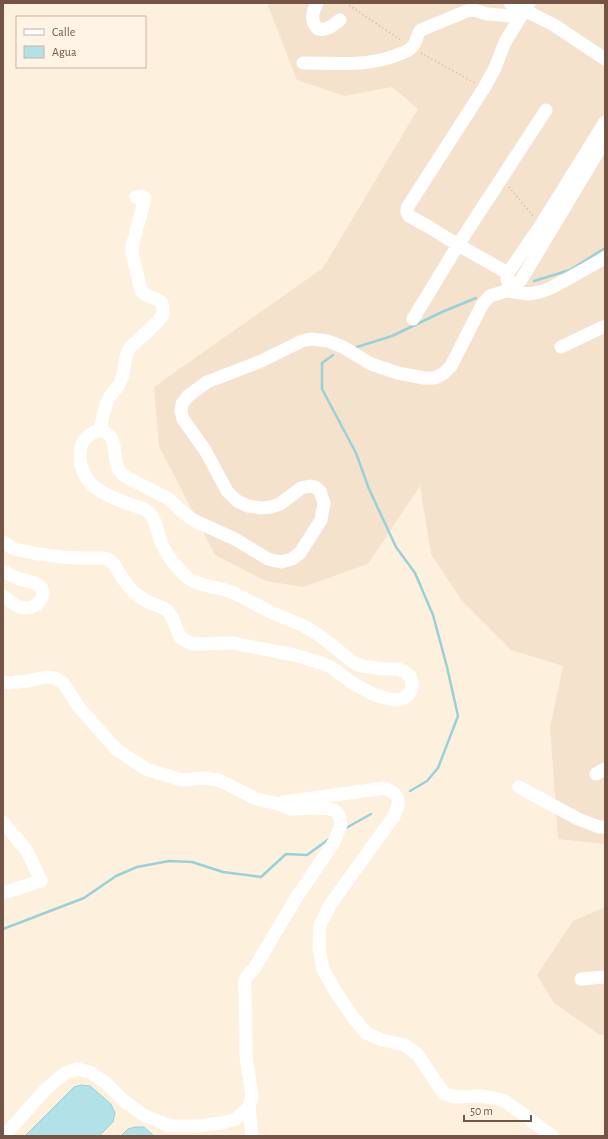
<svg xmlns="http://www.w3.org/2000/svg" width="608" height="1139" font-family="'Alegreya Sans',sans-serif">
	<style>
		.residential { fill: #f5e2cc }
		.water { fill: #b2e1e7; stroke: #98d1da }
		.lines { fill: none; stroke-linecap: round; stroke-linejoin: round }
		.stream { stroke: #98d1da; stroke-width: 2.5 }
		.path { stroke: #d8b098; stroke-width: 1.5; stroke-dasharray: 1 3; stroke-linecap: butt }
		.minor { stroke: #fff; stroke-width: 13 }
	</style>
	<rect width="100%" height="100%" fill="#fdf1de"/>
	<path class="residential" d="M267,3H605V844L558,839L550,727L563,666L511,650L462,601L431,554L420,486L368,564L303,587L266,581L215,555L159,446L154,387L219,341L323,268L418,109L392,87L345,96L297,80Z
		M605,907V1035H600L554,1003L537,975L573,921Z"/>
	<path class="water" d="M81,1085L90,1086L111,1104L115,1113L113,1122L99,1136H25L74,1087Z
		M135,1127H144L154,1136H121L128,1129Z"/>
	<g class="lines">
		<path class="stream" d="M534,281L570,270L605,248
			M357,347L392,336L442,312L476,298
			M333,355L322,363V389L356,453L369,489L396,547L415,573L433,615L447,667L458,716L438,768L427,781L410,791
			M346,828L371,814
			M3,929L84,898L116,876L137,867L169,861L192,862L223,872L261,877L286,854L307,855L329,839"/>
		<path class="path" d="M346,3L402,41
			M421,53L475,83
			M509,187L533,216"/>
		<path class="minor" d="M317,3C312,13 310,21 318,29C327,31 333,25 340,20
			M510,3L554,25L605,59
			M303,63C335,63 367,67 397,55C402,53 407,52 411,48C417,44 416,35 421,30L467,11L474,10L487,14L520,17
			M508,273L458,245L429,227L409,216L407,212V208L484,88L495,68L505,42L529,3
			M507,280L508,273L541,225L605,122
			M506,291L521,280L605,140
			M413,319L458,245L546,110
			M561,347L605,326
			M100,431C102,420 104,408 109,398C113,392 119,387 121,380C126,370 123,357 130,348C138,339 158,324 163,314C163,313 163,310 163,308C162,295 145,300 141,290L132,253V247L145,198L143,196L136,197
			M3,542L14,549L38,554L62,557L79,558H101L108,559L113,563L123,579L133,592L148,602L161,607L168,611L172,617L180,637L186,641L193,644H203L233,643L294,655L318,662L331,667L354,684L375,695L386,698L395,700L402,699L408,695L412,689V683L410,676L405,672L398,669H385L362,666L354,663C340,652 326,639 311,630C299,623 286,619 275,614C261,607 247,600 234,593C219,586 202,588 188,578C178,570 166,554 161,542C157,532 156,516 146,510C141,507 134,506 129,504C105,495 81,486 80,457C80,451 81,442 86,438C90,433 97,430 102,431C118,435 113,457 118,468C119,472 122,474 126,477L169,499L185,514L195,521L235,539L268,559L281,562L292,559L300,553L321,520L324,503L320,491L315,487L310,486L301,488L280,504L271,507L261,508L248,506L237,501L227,491L205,450L183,419L181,411L182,404L188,396L207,382L259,362L302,341L311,339L328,341L343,347L371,364L398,373L424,378H435L444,373L451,366L482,305L490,296L506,291L529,294L540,292L551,288L605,258
			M3,571C8,574 12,576 17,578C24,581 35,581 40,586C50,596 35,609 25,608C17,608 9,600 3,596
			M3,682L8,683L27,681L46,677L55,678L63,683L78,706L116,749L146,769L181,780L202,778L219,780L256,799L275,803L291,809L324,808L334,810L339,815L341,825L334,842L296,898L254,969C247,976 243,978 245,989L246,1056L252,1096L249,1107L236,1119L221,1123L199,1126H170L145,1116L124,1101L106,1083L90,1072L77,1069L65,1073L46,1089L4,1136
			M596,774L605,769
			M519,787L578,819L599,827H605
			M283,802L385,788C400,795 401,801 394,816L330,905L320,925L319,948L323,969L334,989L352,1016L366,1033L382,1040L405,1045L418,1055L439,1087L445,1094L455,1097L480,1096L494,1098L505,1101L552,1136
			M3,822L27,851L41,881L3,893
			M581,979L605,977
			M249,1107L252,1136"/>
	</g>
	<rect width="608" height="1139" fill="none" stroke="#745545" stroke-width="8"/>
	<rect x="16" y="16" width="130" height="52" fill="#fff4e6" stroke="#c7b4a6"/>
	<rect x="24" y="29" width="20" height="6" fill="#ffffff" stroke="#c7b4a6"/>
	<text x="52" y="36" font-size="12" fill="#745545">Calle</text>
	<rect x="24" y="46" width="20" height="12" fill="#b2e1e7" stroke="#c7b4a6"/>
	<text x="52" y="56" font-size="12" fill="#745545">Agua</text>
	<path d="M464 1115v6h67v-6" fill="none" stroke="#745545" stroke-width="2"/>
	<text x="470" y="1115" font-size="12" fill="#745545" stroke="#fff4e6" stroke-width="3" paint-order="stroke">50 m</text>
</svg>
